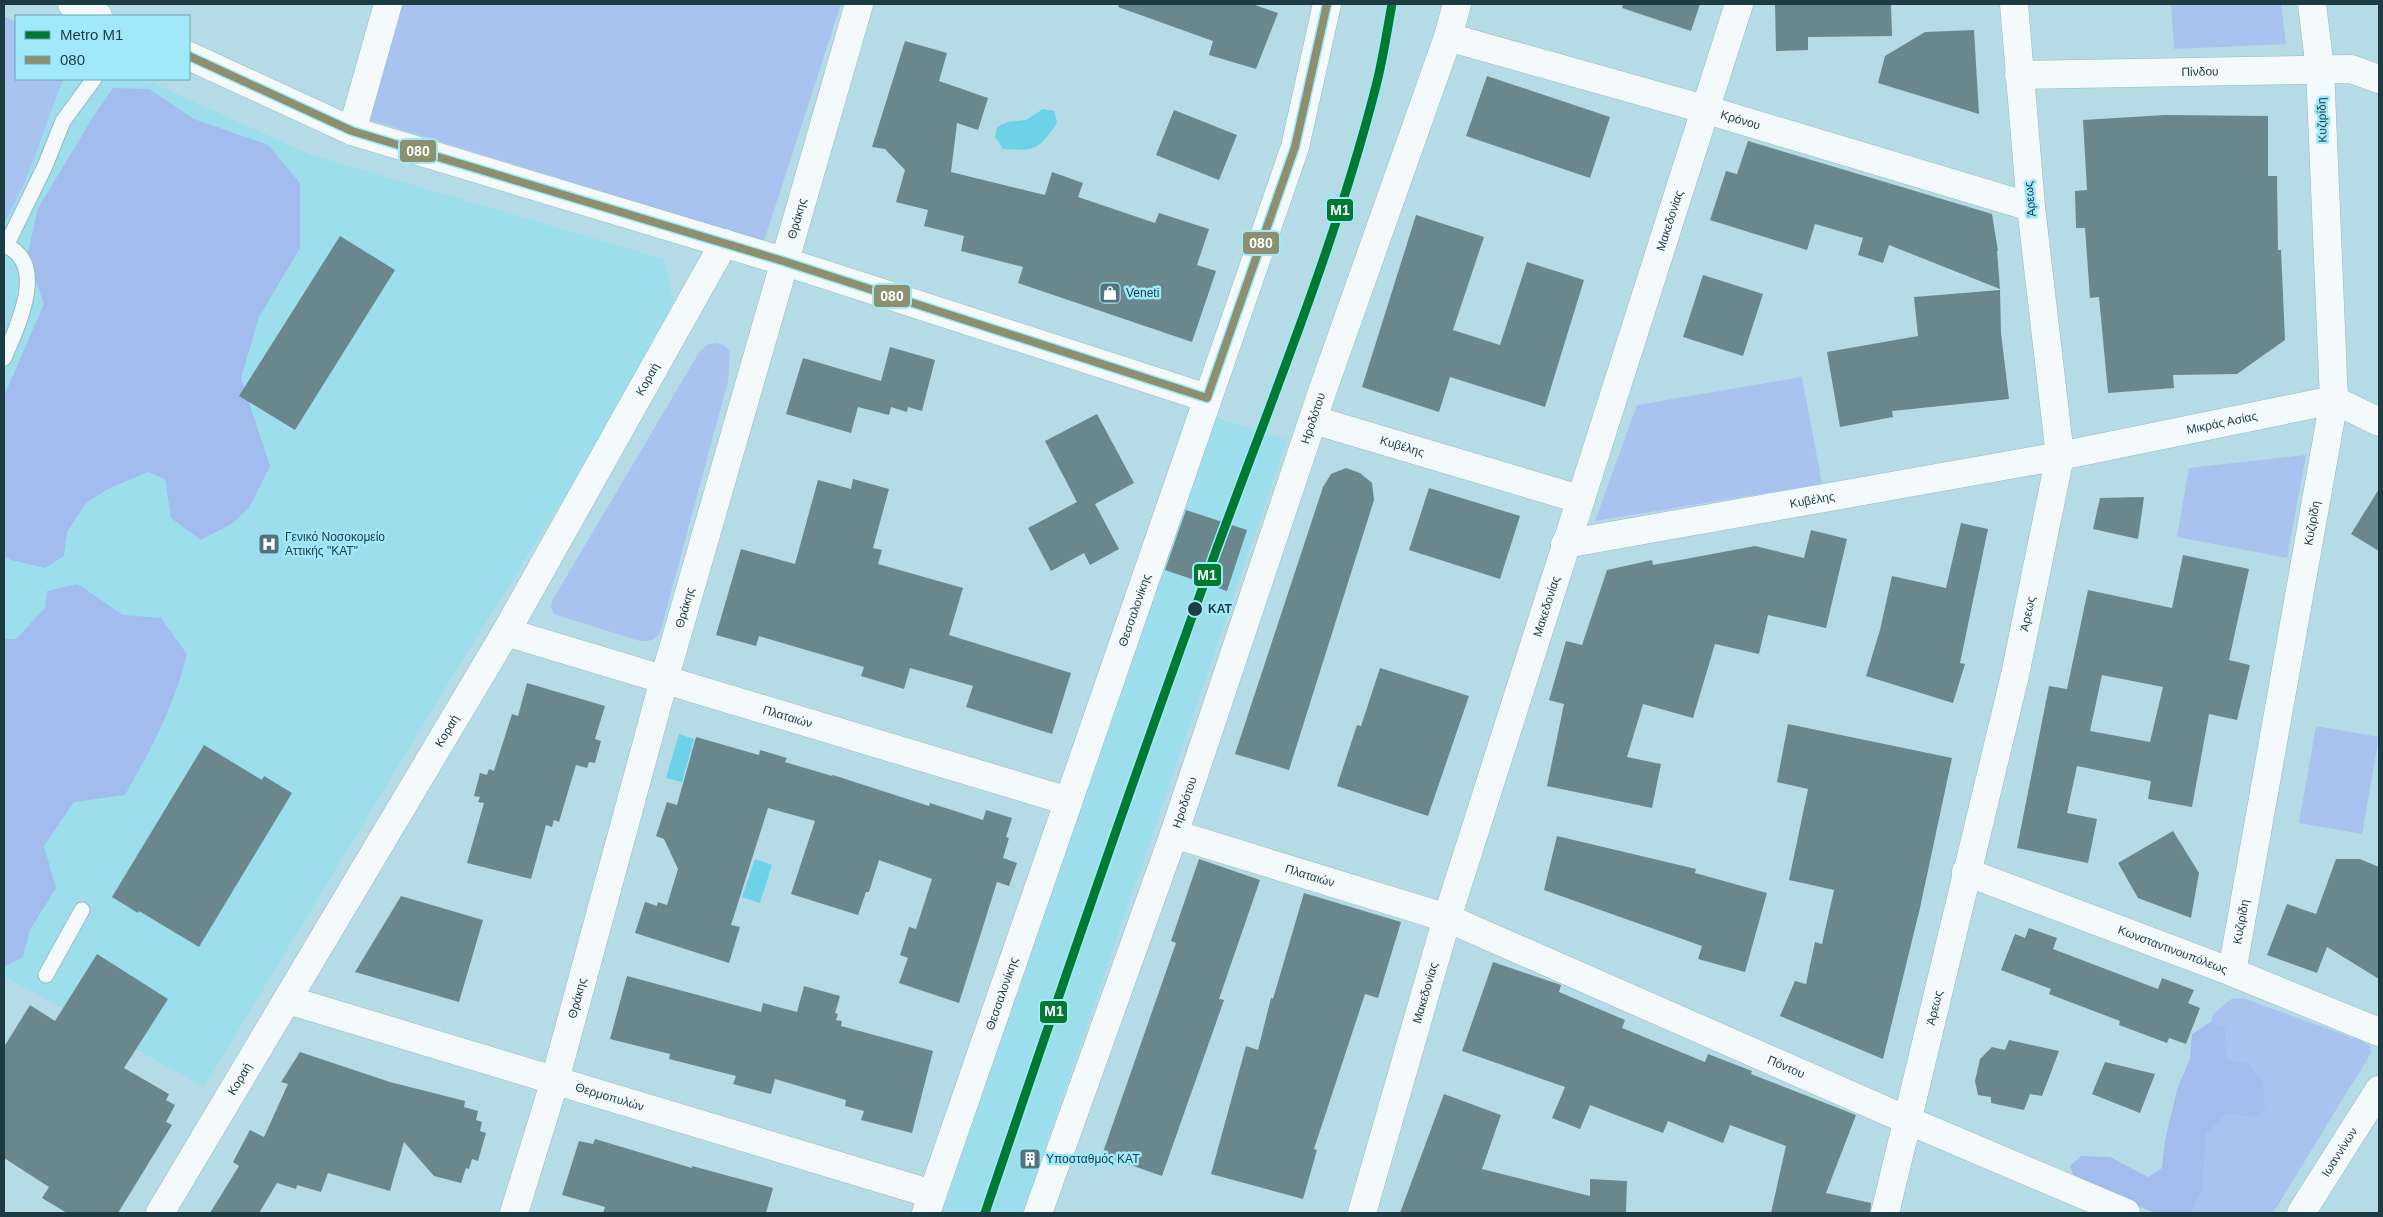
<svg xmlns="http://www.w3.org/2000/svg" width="2383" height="1217" font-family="Arial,sans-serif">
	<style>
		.built { fill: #9ddeed }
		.green { fill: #a8c3ef }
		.forest { fill: #a2bded }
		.water { fill: #6bd2e7 }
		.building { fill: #6a878d; fill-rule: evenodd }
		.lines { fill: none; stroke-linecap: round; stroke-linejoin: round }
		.lane-casing { stroke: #98b8bf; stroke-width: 17 }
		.street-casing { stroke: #98b8bf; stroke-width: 29 }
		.lane { stroke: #f4fafb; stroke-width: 15 }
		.street { stroke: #f4fafb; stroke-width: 28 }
		.bus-1-casing { stroke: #a0e9fb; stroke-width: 11 }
		.bus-1 { stroke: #8c906f; stroke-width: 8 }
		.metro-1-casing { stroke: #a0e9fb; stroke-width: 12 }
		.metro-1 { stroke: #007a33; stroke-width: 9 }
		.stop-dot { fill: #1c3b42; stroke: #a0e9fb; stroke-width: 2 }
		.labels { text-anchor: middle; stroke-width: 5; stroke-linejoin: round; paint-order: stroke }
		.street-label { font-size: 12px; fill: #1c3b42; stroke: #a0e9fb }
		.poi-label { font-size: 12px; fill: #1c3b42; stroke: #a0e9fb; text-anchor: start }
		.stop-label { font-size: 12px; font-weight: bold; fill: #1c3b42; stroke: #a0e9fb; text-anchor: start }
		.line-badge { stroke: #a0e9fb; stroke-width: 2 }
		.badge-label { font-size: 14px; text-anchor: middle; font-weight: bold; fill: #fff }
	</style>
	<rect width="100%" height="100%" fill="#b5dce6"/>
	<path class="built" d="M4,16L16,22V79H144L309,154L664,259L676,314L615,416L455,672L204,1087L4,976Z
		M1212,416L1287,440L1023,1213H942Z"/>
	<path class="green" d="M403,4H841L764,241L370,120Z
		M2171,4H2281L2286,44L2174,49Z
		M4,16L16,22V79H63L26,180L4,224Z
		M715,343L724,345L730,352L728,381L660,633C653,642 646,642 636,640L554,614L551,608L552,601L700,351L707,345Z
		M1802,377L1822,484L1595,521L1637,405Z
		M2306,455L2287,558L2177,537L2189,468Z
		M2316,726L2379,737L2362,834L2299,823Z
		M2243,998L2364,1042L2370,1046L2371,1053L2273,1213H2172L2164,1184L2213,1014L2231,999Z"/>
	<path class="forest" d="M113,88L149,89L194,119L268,145L300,183V248L259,317L241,378L270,466L249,508L233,523L201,540L171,518L165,479L148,472L108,489L86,503L67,532L64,556L45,568L11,560L4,556V396L44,304L27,256L38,208L93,117Z
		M78,584L123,615L161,618L187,654C175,705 151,749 125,795L74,802L44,846L56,888L30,930L23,957L4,967V639H16L45,608L47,591Z
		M2209,1023L2225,1028L2226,1059L2247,1063L2263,1082L2265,1110L2252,1117L2226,1114L2206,1133L2202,1190L2190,1213H2157L2077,1184L2070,1166L2081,1156L2110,1157L2148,1177L2162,1168L2165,1140L2177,1090L2190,1058L2192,1034Z"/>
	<path class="water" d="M1043,109L1054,111L1057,123C1038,150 1037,151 1003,149L995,137L997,127L1007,122L1026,120Z
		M679,734L694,739L682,782L666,778Z
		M755,859L772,865L760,903L742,897Z"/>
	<path class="building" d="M1119,4H1252L1278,13L1256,69L1209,55L1213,41L1118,7Z
		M1623,4H1700L1691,31L1622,8Z
		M1775,4H1891L1892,36L1808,37V50L1776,51Z
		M1974,30L1979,114L1878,83L1885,56L1925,32Z
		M905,41L947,53L939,81L988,98L978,130L957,123L951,172L1045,195L1052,172L1083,183L1078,197L1155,223L1159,213L1209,229L1197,265L1216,271L1192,342L1018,283L1023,267L961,251L964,236L924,226L928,210L896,202L905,170L885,149L872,147Z
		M1487,76L1610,117L1590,178L1466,136Z
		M1174,110L1237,135L1219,180L1156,155Z
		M2165,115L2268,116V176H2277L2278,250H2281L2285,340L2237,374L2173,375L2174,388L2108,393L2099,297L2090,298L2085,228H2076L2075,191L2087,190L2083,120Z
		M1748,141L1992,214L1998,251H1997L2000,289L1889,245L1883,263L1858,255L1863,238L1815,224L1807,250L1710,220L1726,171L1737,174Z
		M1416,215L1484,237L1453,330L1500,345L1527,262L1584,280L1545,407L1450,377L1439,412L1362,387Z
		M340,236L395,270L295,430L239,396Z
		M1703,275L1763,294L1743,356L1683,337Z
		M2000,290L2001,333L2009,399L1892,411L1893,417L1840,427L1827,352L1918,336L1914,297Z
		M890,347L935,360L922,411L908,407L907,412L891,407L889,415L858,407L851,433L786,414L803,358L881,381Z
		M1097,414L1134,483L1095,504L1119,549L1090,565L1084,553L1051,571L1028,528L1077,502L1045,441Z
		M1346,468L1360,473L1372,483L1374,500L1289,770L1235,754L1323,487L1331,474Z
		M853,479L889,489L873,548L882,550L878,564L963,588L949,635L1071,673L1052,734L966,707L973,686L910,668L904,689L861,676L864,667L759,636L756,646L716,635L741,549L795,564L818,480L851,489Z
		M1429,488L1520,516L1500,579L1409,550Z
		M2379,489V551L2351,534Z
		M2144,497L2138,539L2093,529L2100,498Z
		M1186,510L1247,530L1227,591L1165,570Z
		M1961,523L1988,529L1960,663L1965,664L1953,703L1866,676L1880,630L1892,576L1946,588Z
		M1811,530L1847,539L1826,628L1768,615L1759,654L1715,644L1693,718L1643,704L1627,757L1661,764L1652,808L1547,786L1564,704L1549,700L1566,641L1582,645L1607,570L1652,560L1653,565L1755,546L1804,558Z
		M2183,555L2249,569L2229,660L2250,665L2237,720L2209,714L2192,807L2148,799L2151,781L2077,766L2067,813L2097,819L2088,863L2017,848L2049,686L2067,689L2088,590L2172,608ZM2102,675L2163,687L2150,742L2090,731Z
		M1380,668L1469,696L1428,816L1337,786L1357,725L1361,726Z
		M527,683L605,706L595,739L601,741L595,763L589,762L587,768L576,765L559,822L554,820L552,827L546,825L531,879L467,863L484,803L478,802L480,797L474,796L480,773L487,775L489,769L494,771L512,714L518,716Z
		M1788,724L1952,758L1920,908L1883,1059L1780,1016L1795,981L1806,984L1815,942L1822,944L1834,890L1789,880L1808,789L1777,782Z
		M696,737L759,755L760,750L787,758L785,762L832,776L833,775L929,806L930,803L983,820L986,810L1012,818L1006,837L1009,838L1003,858L1017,863L1009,886L997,882L959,1003L899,983L908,958L900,955L909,927L916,929L932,879L879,860L869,892H866L858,915L791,894L815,821L768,808L731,925L740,927L729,963L635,933L645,902L657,906L658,902L667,905L678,869L664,839L656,836L667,802L677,805Z
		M204,745L262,780L264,776L292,793L199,947L139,911L138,913L112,897Z
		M2173,831L2199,873L2191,918L2138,898L2118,863Z
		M1557,836L1696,869L1695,873L1767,893L1745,972L1698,959L1702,946L1544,890Z
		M1199,859L1260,880L1219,999L1224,1000L1162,1176L1102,1155L1176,943L1171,941Z
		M2336,859H2360L2379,867V979L2327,947L2317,973L2267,955L2287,904L2316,914Z
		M1304,893L1401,922L1378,998L1365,994L1314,1149L1317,1150L1303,1199L1211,1174L1246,1046L1258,1050L1271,998L1273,999Z
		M401,896L483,920L459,1002L355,972Z
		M2029,928L2057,938L2053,949L2158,989L2162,978L2194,990L2188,1003L2200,1008L2186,1044L2169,1038L2167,1043L2119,1025L2120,1021L2049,994L2051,989L2001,970L2015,934L2025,938Z
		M97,954L168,999L124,1068L169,1094L166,1100L175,1105L166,1122L172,1125L118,1213H67L42,1198L49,1187L4,1158V1047L30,1005L55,1021Z
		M1493,962L1561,985L1559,992L1625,1020L1622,1028L1705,1062L1708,1054L1752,1071L1751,1074L1856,1115L1826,1193L1871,1203L1870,1213H1771L1786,1146L1730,1125L1723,1143L1668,1121L1663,1133L1590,1105L1580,1129L1552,1118L1565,1087L1462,1051Z
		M627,976L761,1012L763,1003L797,1012L804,986L840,996L835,1013L838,1014L836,1020L842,1021L841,1026L933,1051L912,1133L861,1120L864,1111L845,1106L846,1100L775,1079L771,1094L733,1084L736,1076L669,1059L670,1054L610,1039Z
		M2009,1040L2059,1051L2042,1096L2030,1094L2024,1110L1991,1103V1097L1978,1095L1975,1081L1980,1059L1992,1047L2005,1050Z
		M300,1052L390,1082L465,1101L464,1107L478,1111L476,1120L482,1122L480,1131L486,1133L478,1161L472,1159L469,1169L466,1168L461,1183L434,1176L404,1142L390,1191L328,1173L321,1192L297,1185L296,1189L277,1183L259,1213H210L239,1166L233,1162L250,1130L264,1137L288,1084L281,1082Z
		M2105,1062L2155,1074L2140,1113L2092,1094Z
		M1444,1094L1501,1115L1482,1169L1590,1196V1179L1627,1181L1626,1213H1400Z
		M595,1139L692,1168V1166L773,1188L766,1213H603L605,1207L562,1195L579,1141L593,1144Z"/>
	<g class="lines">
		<g class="lane-casing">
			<path id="lane" d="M4,245C50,262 16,329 4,358
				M6,246L45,166L63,121L94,79
				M46,975L82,910"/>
		</g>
		<g class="street-casing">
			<g id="street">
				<path d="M72,4L98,16"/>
				<path id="s1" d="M1448,37L1704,109L2031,207"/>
				<path d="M189,56L352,131L783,261L1207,398"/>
				<path id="s2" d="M2019,75L2351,69L2379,79"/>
				<path d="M352,131L388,4"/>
				<path id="s3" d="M1314,420L1579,499"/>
				<path id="s4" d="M1565,544L2060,456L2334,400L2379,422"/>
				<path id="s5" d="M506,632L1068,801"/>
				<path id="s6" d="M1174,834L1447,918L1907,1120L2126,1213"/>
				<path id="s7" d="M1966,872L2232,972L2379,1032"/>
				<path id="s8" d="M2232,972L2334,400L2320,69L2312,4"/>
				<path id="s9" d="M288,1000L932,1194"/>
				<path id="s10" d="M160,1213L506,632L724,243"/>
				<path id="s11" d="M514,1213L555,1080L664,680L859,4"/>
				<path id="s12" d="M926,1213L1295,147L1327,4"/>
				<path id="s13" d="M1038,1213L1174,834L1322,392L1448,37L1457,4"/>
				<path id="s14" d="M1362,1213L1447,918L1739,4"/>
				<path id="s15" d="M1885,1213L2015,675L2060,456L2031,207L2014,4"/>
				<path id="s16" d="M2301,1213L2379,1090"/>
			</g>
		</g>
		<use href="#lane" class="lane"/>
		<use href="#street" class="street"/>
		<g class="bus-1-casing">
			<path id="bus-1" d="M189,56L352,131L783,261L1207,398L1295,147L1327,4"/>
		</g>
		<use href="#bus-1" class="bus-1"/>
		<g class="metro-1-casing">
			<path id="metro-1" d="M985,1213C1059,994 1134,776 1213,559C1270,403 1335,247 1376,86C1383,59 1387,31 1392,4"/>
		</g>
		<use href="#metro-1" class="metro-1"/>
	</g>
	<defs>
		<g id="shop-square" transform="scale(1.125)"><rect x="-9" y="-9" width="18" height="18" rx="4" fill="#52737b" stroke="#a0e9fb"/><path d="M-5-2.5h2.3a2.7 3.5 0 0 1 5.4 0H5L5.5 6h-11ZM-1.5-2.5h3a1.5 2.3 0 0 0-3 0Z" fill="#fff"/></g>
		<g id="hospital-square" transform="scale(1.125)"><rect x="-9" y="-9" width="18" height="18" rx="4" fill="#52737b" stroke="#a0e9fb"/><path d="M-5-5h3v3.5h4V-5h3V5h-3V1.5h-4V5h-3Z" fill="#fff"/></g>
		<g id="building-square" transform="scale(1.125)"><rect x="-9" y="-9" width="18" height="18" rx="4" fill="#52737b" stroke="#a0e9fb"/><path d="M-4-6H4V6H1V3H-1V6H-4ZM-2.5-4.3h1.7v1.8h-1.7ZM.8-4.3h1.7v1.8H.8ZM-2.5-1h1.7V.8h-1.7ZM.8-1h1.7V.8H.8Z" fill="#fff"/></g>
	</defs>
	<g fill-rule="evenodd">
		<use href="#shop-square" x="1110" y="293"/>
		<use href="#hospital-square" x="269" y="544"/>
		<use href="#building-square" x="1030" y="1159"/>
	</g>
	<circle class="stop-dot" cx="1195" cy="609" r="8"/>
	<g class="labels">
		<g class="street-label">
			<text dy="4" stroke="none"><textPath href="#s2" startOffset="181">Πίνδου</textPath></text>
			<text dy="4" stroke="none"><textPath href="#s1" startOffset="304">Κρόνου</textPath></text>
			<text transform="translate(2322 120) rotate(-92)" y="4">Κυζιρίδη</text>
			<text transform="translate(2030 199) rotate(-96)" y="4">Άρεως</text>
			<text dy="4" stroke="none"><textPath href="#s11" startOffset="1034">Θράκης</textPath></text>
			<text dy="4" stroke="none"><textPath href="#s14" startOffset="1039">Μακεδονίας</textPath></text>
			<text dy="4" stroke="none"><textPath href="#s10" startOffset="966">Κοραή</textPath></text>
			<text dy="4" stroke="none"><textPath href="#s13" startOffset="841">Ηροδότου</textPath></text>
			<text dy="4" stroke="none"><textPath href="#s4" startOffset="668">Μικράς Ασίας</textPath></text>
			<text dy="4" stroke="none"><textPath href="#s3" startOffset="92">Κυβέλης</textPath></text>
			<text dy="4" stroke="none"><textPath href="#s4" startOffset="251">Κυβέλης</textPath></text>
			<text dy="4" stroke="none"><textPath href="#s8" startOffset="456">Κυζιρίδη</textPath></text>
			<text dy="4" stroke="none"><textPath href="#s14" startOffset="634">Μακεδονίας</textPath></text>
			<text dy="4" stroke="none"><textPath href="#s11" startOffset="629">Θράκης</textPath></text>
			<text dy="4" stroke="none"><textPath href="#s12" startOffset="638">Θεσσαλονίκης</textPath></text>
			<text dy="4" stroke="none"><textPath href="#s15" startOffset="616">Άρεως</textPath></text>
			<text dy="4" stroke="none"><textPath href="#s5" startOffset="294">Πλαταιών</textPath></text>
			<text dy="4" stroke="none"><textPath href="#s10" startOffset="561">Κοραή</textPath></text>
			<text dy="4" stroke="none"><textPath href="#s13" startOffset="436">Ηροδότου</textPath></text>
			<text dy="4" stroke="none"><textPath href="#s6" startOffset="142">Πλαταιών</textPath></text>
			<text dy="4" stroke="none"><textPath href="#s8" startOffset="51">Κυζιρίδη</textPath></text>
			<text dy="4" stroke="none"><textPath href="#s7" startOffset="221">Κωνσταντινουπόλεως</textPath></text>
			<text dy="4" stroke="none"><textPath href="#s12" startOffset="232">Θεσσαλονίκης</textPath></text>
			<text dy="4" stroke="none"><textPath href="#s14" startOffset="229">Μακεδονίας</textPath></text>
			<text dy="4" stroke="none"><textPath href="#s11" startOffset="224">Θράκης</textPath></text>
			<text dy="4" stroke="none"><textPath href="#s15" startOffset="211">Άρεως</textPath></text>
			<text dy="4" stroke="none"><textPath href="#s6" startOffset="656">Πόντου</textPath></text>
			<text dy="4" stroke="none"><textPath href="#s10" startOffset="156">Κοραή</textPath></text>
			<text dy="4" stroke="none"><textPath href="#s9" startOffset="336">Θερμοπυλών</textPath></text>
			<text dy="4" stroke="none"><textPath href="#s16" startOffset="72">Ιωαννίνων</textPath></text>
		</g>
		<g class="poi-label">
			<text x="1126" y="297">Veneti</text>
			<text x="285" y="541">Γενικό Νοσοκομείο<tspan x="285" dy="14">Αττικής "ΚΑΤ"</tspan></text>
			<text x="1046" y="1163">Υποσταθμός ΚΑΤ</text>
		</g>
		<g class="stop-label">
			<text x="1208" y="613">KAT</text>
		</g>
	</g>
	<g class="line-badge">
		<rect x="399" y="139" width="38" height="24" rx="5" fill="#8c906f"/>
		<rect x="1326" y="198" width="28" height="24" rx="5" fill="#007a33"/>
		<rect x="1242" y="231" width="38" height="24" rx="5" fill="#8c906f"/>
		<rect x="873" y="284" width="38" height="24" rx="5" fill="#8c906f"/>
		<rect x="1193" y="563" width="29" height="24" rx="5" fill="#007a33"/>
		<rect x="1039" y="1000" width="29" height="24" rx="5" fill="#007a33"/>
	</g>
	<g class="badge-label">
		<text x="418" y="156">080</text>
		<text x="1340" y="215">Μ1</text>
		<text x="1261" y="248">080</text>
		<text x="892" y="301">080</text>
		<text x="1207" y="580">Μ1</text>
		<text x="1054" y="1016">Μ1</text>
	</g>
	<rect width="2383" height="1217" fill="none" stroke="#1c3b42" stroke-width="10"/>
	<rect x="15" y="15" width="175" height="65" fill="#a0e9fb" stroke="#6ba3b1"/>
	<rect x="25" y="31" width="25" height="8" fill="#007a33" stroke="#6ba3b1"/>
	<text x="60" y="40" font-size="15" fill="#1c3b42">Metro Μ1</text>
	<rect x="25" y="56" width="25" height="8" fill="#8c906f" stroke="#6ba3b1"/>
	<text x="60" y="65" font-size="15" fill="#1c3b42">080</text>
</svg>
